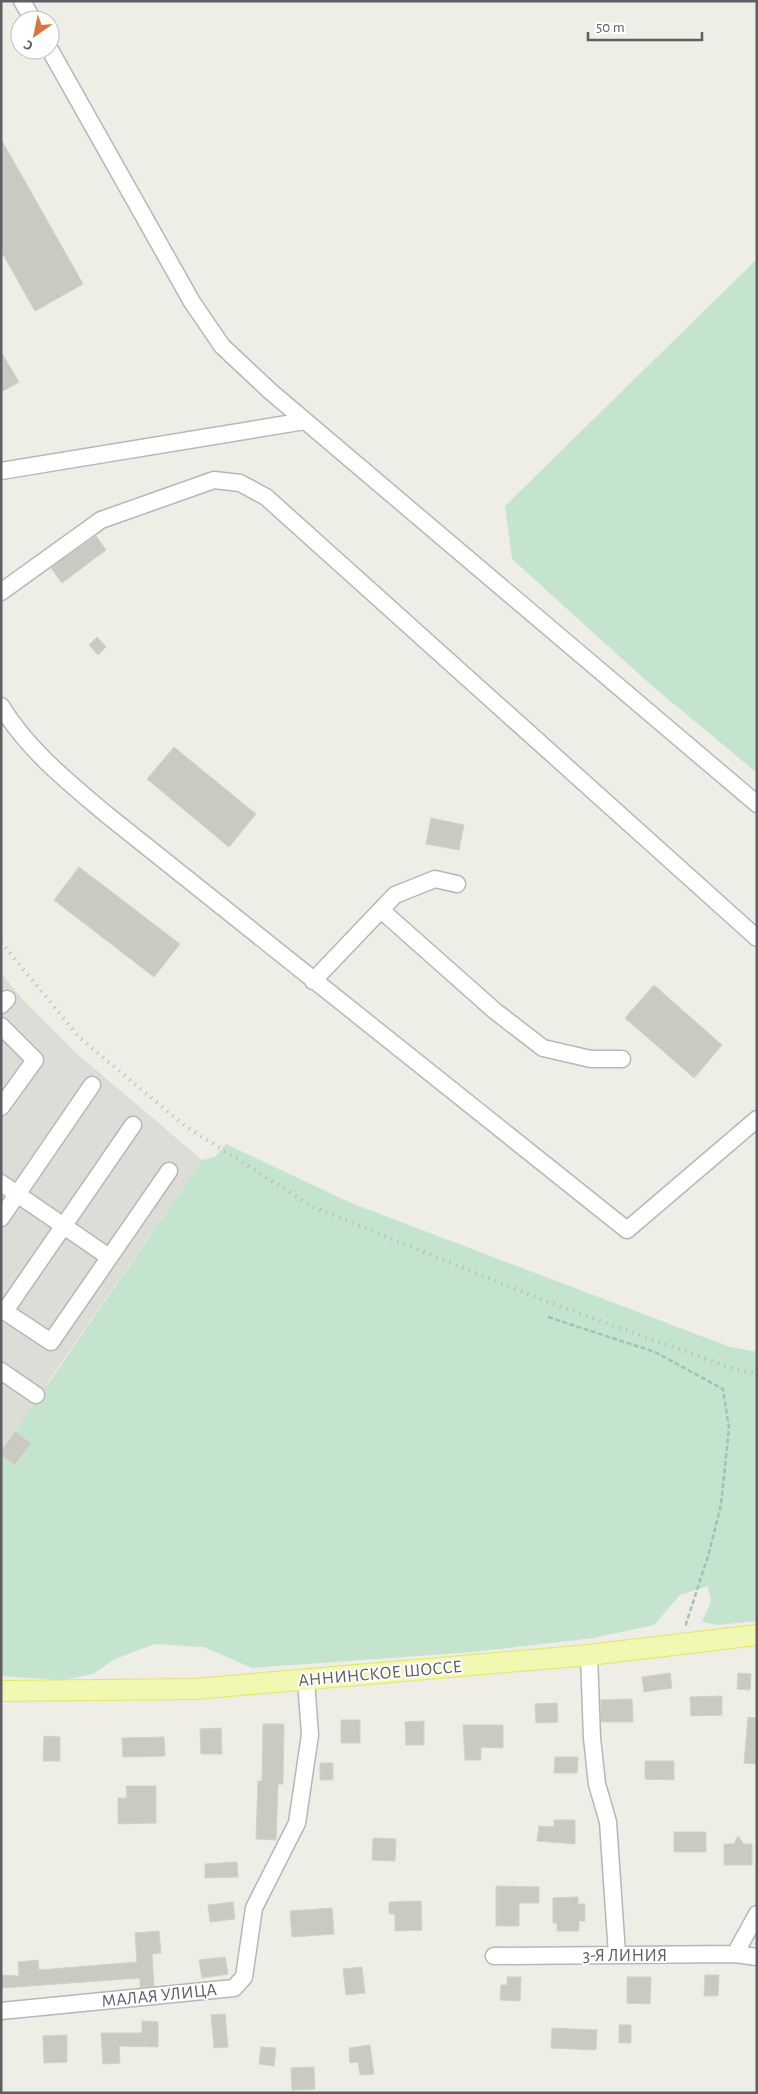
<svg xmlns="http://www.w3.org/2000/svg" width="758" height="2094" font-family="'Alegreya Sans',sans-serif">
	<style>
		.industrial { fill: #ddddd8 }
		.green { fill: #c4e4cd }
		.building { fill: #cac9c2; stroke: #d3d2c4 }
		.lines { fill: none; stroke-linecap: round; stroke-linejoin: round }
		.minor-casing { stroke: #b6b6bb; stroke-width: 19 }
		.major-casing { stroke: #e6e467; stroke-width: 22 }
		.path { stroke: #9ec4b3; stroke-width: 2.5; stroke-dasharray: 5 2.5; stroke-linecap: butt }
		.minor { stroke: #fff; stroke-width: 16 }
		.major { stroke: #f1f8b1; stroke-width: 20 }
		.rail { stroke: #b6b6b7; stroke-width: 4; stroke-dasharray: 1 6; stroke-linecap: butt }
		.labels { text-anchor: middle; stroke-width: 4; stroke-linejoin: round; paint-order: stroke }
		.street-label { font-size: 18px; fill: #5d5f65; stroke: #fff }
	</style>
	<rect width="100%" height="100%" fill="#eeeee6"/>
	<path class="industrial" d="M1,973L23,1000L76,1053L202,1160L48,1382L31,1443L15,1465L1,1455Z"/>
	<path class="green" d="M757,259V773L651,685L512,559L505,506Z
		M226,1144L351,1203L730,1347L757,1352V1621L718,1625L702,1622L711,1602L708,1586L680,1595L654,1625L593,1638L473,1652L252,1668L204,1647L155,1644L115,1659L93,1674L63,1680L1,1676V1455L16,1465L31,1443L15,1432L202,1160L215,1157Z"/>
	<path class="building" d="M1,139L83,284L35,311L1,251Z
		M1,352L19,382L1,392Z
		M96,536L106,550L62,583L51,568Z
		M97,637L106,647L98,655L89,645Z
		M174,747L256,814L229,847L147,779Z
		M431,818L464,825L459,850L426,844Z
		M79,867L180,944L154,977L54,900Z
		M654,985L722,1045L694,1078L625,1018Z
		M15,1432L31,1443L15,1465L1,1455V1451Z
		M670,1673L672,1688L644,1692L642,1677Z
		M738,1673L751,1674L750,1690L737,1689Z
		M722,1696V1715L691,1716L690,1697Z
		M632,1699L633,1722H601V1700Z
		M557,1703L558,1722L536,1723L535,1704Z
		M748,1717L757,1718V1764L744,1763Z
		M341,1720H360V1743H341Z
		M424,1721V1745H406L405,1722Z
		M263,1724H284L283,1784H278L276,1840L256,1839L258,1781H262Z
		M463,1725H503V1748L481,1747V1760H465Z
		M221,1728L222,1754H201L200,1729Z
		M44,1736L60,1737V1761H43Z
		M164,1737L165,1756L123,1757L122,1738Z
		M555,1757H578L577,1773H554Z
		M645,1761H674V1780L645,1779Z
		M320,1763H333V1780H320Z
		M126,1786H156V1823L118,1824V1798H127Z
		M554,1820H575V1844L537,1841L539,1826L554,1827Z
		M674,1832H706V1852H674Z
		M738,1836L744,1844H752V1865H724V1844H734Z
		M373,1838L396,1839L395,1861L372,1860Z
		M237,1862L238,1877L205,1878V1864Z
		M496,1886L539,1887V1903H519V1926H496Z
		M578,1897V1904H585V1921H579V1931H557V1923H553V1898Z
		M421,1901L422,1930L395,1931V1914H389V1902Z
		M233,1902L235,1919L210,1922L208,1905Z
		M332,1908L334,1934L292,1937L290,1911Z
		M159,1931L161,1953L152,1954L154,1986L140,1987V1978L1,1988V1975L19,1976L18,1962L38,1960L39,1970L137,1962L135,1933Z
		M225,1957L228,1974L202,1978L199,1960Z
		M362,1967L365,1993L346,1995L343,1969Z
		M705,1975H719L718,1996H704Z
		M507,1977H521L520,2001L500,2000L501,1985H507Z
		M627,1977H651L650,2004L627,2003Z
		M225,2014L228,2047L214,2048L211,2015Z
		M142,2021L158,2022V2047L119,2046L120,2063L103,2064L101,2033H142Z
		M619,2025H631V2043H619Z
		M552,2028L597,2030L596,2050L551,2048Z
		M67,2035V2062L44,2063L43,2036Z
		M370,2045L374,2074L360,2075L358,2062L350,2063L349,2048Z
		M261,2047L276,2048L274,2066L259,2064Z
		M314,2067L315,2089L292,2090L291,2068Z"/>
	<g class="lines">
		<g class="minor-casing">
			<path id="minor" d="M22,1L33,20
				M50,50L192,302L222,346L270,391L757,804
				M1,471L305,421
				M1,592L101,520L214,480L240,483L266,497L757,938
				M1,706C28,750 67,781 106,814L627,1230L757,1119
				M381,910L495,1011L543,1048L591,1059H622
				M313,981L395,895L435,879L457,884
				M1,1005L7,999
				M1,1026L35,1060L1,1107
				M1,1183L109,1257
				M1,1218L92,1085
				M1,1309L51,1342L169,1171
				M5,1311L133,1125
				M1,1371L36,1395
				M589,1655L592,1738L597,1784L608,1822L617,1954
				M735,1954L757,1914
				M494,1956L735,1954L757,1957
				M1,2011L234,1988L244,1977L254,1908L297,1823L310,1735L306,1680"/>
		</g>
		<g class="major-casing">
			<path id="major" d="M1,1691L195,1689L589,1655L757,1635"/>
		</g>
		<path class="path" d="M548,1317L655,1352L723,1389L729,1428L721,1505L709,1553L685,1627"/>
		<use href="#minor" class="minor"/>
		<use href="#major" class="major"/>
		<path class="rail" d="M1,942L79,1037L185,1126L313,1207L548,1302L737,1370L757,1374"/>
	</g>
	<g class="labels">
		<g class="street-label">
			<text transform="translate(380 1673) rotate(-5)" y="6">АННИНСКОЕ ШОССЕ</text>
			<text x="625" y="1961">3-Я ЛИНИЯ</text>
			<text transform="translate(159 1995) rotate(-6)" y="6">МАЛАЯ УЛИЦА</text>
		</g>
	</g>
	<rect width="758" height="2094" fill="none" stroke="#5d5f65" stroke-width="5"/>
	<g transform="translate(35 35) rotate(213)"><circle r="24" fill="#ffffff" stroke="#bebfc1"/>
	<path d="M0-4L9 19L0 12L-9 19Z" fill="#db743f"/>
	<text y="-8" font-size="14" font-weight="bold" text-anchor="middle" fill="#5d5f65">С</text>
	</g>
	<path d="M588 32v8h114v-8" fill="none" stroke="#5d5f65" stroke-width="2.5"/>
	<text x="596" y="32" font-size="15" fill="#5d5f65" stroke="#ffffff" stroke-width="4" paint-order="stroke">50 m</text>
</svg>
